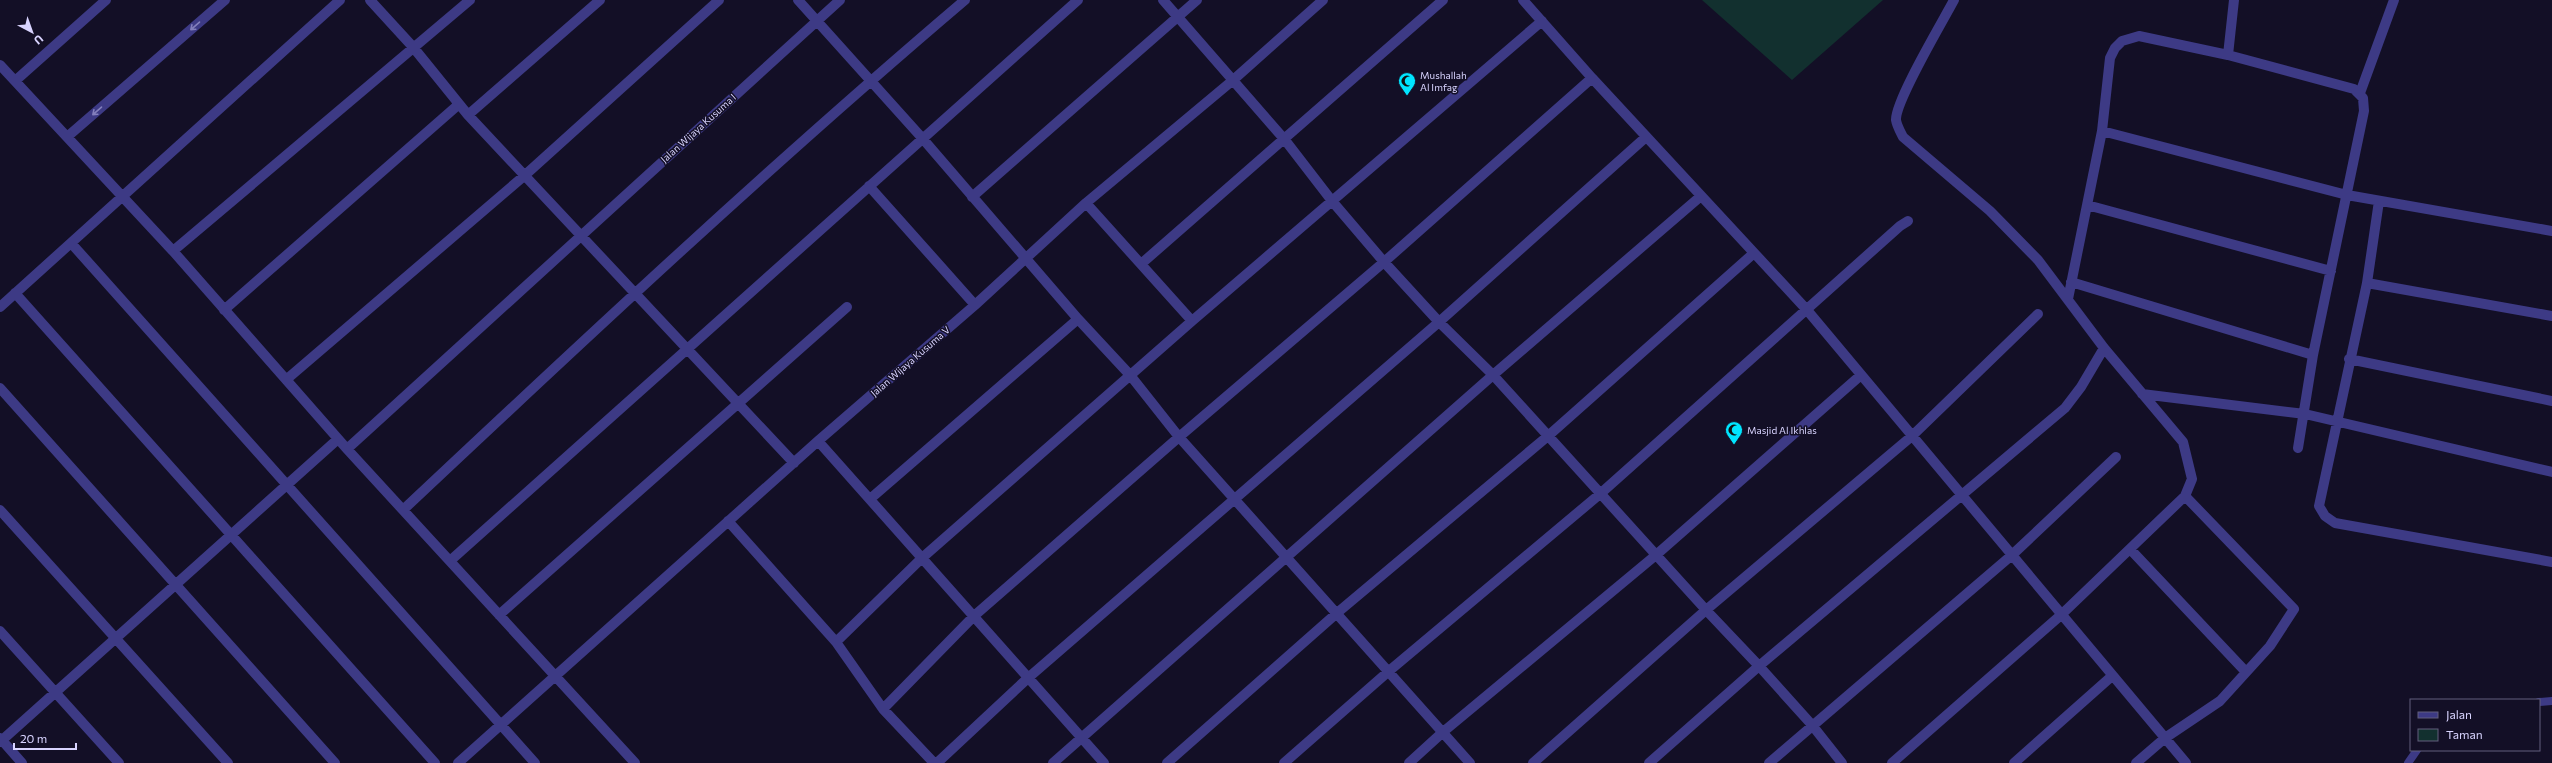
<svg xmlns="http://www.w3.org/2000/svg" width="2552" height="763" font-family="Commissioner,sans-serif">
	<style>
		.green { fill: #12302f }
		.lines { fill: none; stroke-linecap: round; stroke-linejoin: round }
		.service { stroke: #3d3a85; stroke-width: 8 }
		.minor { stroke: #3d3a85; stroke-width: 10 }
		.oneway { stroke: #837fbc }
		.labels { text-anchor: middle; stroke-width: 3; stroke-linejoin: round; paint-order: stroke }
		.poi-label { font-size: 10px; fill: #d9d4ff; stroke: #130f26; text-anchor: start }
		.street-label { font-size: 10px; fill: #d9d4ff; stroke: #130f26 }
	</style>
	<rect width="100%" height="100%" fill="#130f26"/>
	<path class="green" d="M1702,0H1883L1792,80Z"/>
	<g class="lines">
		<path class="service" d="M2539,702L2552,701
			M2408,763L2417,750"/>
		<path class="minor" d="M370,0L413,47L468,115L794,463
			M798,0L923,139L1078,319L1130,375L1179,437L1470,763
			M1163,0L1285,140L1332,201L1384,262L1439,322L1493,375L1706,610L1759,666L1812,725L1842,763
			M1523,0L1592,78L1807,310L2186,763
			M2228,55L2234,0
			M0,65L173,251L347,449L635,763
			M15,81L106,0
			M2360,93L2394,0
			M468,115L600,0
			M2102,131L2347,195L2552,231
			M67,137L225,0
			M869,186L975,305
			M972,197L1197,0
			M2379,201L2367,283L2319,506L2325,516L2335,523L2552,562
			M1086,203L1192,321
			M2087,205L2331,271
			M71,243L535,763
			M173,251L470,0
			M1141,264L1443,0
			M2071,282L2313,355
			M2367,283L2552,316
			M15,293L435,763
			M2068,299L2102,131L2110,58L2115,48L2122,41L2139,36L2228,55L2354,89L2363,98L2364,111L2313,355L2298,448
			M0,307L340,0
			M224,310L458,105
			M2349,359L2552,401
			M287,379L524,176L719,0
			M0,388L335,763
			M2142,394L2305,414L2552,472
			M818,441L1104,763
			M347,449L840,0
			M870,499L1078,319
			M0,510L228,763
			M403,510C587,337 772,164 965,0
			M728,521L836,642L922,558L1192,321L1542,21
			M2130,549L2246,672
			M451,560L1078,0
			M499,615L847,307
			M0,631L119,763
			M836,642L883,709L934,763
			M883,709L974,616L1179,437L1384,262L1592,78
			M0,738L22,763
			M0,742L338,439
			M458,763L818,441L975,305L1086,203L1232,81L1323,0
			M937,763L1028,678L1439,322L1646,137
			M1053,763L1493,375L1701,196
			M1167,763L1337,613L1548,436L1754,253
			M1284,763L1389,671L1600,494L1900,226L1908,221
			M1409,763L1443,732L1656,555L1861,375
			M1533,763L1706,610L1912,436L2038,314
			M1649,763L1759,666L2065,408L2081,387L2104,348
			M1769,763L2012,555L2116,457
			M1892,763L2061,615L2185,496L2192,479L2183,442L2104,348L2038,260L1990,211L1903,137C1900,131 1897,126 1896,120C1895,101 1943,21 1954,0
			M2014,763L2112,676
			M2136,763L2165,738L2220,701L2270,646L2294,609L2185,496"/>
	</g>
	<defs><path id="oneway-shaft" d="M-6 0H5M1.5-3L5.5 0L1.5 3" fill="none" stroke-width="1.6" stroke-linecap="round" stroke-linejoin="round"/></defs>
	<g class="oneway">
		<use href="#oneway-shaft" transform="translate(195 26) rotate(139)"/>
		<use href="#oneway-shaft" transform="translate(97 111) rotate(139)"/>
	</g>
	<defs>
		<g id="mosque-pin" transform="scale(0.9)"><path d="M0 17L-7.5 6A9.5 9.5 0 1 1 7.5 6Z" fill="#00e5ff" stroke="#130f26"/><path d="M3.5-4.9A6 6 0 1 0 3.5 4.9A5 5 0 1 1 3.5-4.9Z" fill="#111"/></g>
	</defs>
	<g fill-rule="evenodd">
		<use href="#mosque-pin" x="1407" y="81"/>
		<use href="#mosque-pin" x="1734" y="430"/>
	</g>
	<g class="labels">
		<g class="poi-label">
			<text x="1420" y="79">Mushallah<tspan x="1420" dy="12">Al Imfag</tspan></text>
			<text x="1747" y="434">Masjid Al Ikhlas</text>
		</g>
		<g class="street-label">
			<text transform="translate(698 128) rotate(-42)" y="4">Jalan Wijaya Kusuma I</text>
			<text transform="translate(910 361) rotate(-41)" y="4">Jalan Wijaya Kusuma V</text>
		</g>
	</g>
	<rect x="2410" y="699" width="130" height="52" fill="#130f26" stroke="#625e7d"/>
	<rect x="2418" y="712" width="20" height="6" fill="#3d3a85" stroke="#625e7d"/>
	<text x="2446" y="719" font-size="12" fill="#d9d4ff">Jalan</text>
	<rect x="2418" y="729" width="20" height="12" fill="#12302f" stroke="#625e7d"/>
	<text x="2446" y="739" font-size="12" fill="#d9d4ff">Taman</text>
	<g transform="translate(32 32) rotate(139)" stroke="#130f26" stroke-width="3" paint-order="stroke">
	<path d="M0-3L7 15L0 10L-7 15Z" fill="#d9d4ff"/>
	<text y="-6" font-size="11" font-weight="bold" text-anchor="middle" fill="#d9d4ff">U</text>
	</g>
	<path d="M14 743v6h62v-6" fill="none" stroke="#d9d4ff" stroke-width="2"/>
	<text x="20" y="743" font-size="12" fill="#d9d4ff" stroke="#130f26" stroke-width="3" paint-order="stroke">20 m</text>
</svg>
